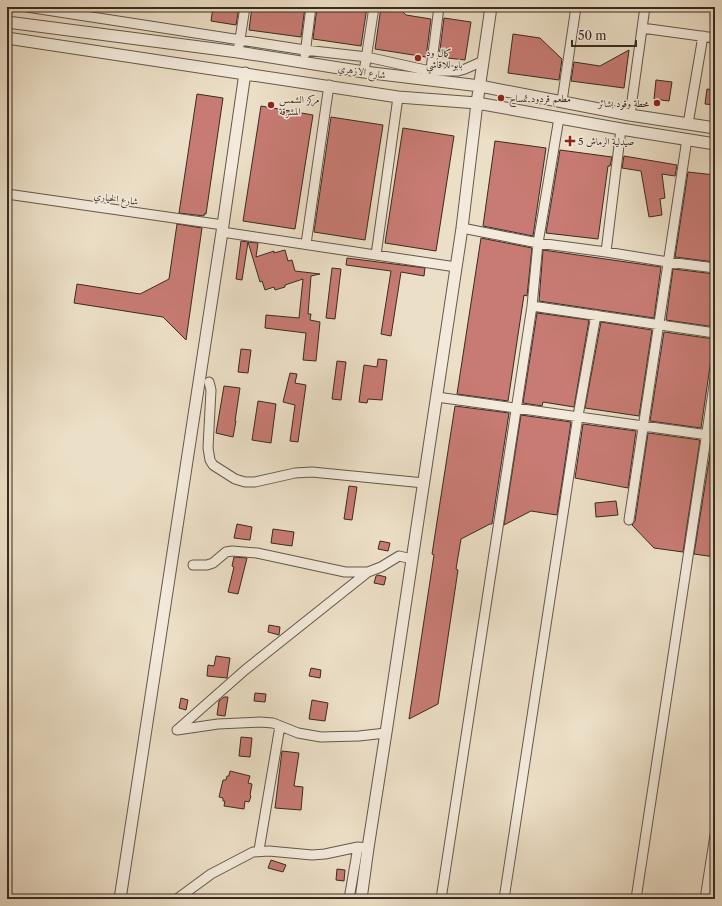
<svg xmlns="http://www.w3.org/2000/svg" width="722" height="906" font-family="'Libre Caslon Text',Amiri,serif">
	<style>
		.building { fill: #c87b74; stroke: #372b20 }
		.lines { fill: none; stroke-linecap: round; stroke-linejoin: round }
		.minor-casing { stroke: #64584a; stroke-width: 11 }
		.tertiary-casing { stroke: #64584a; stroke-width: 13 }
		.minor { stroke: #f3eadb; stroke-width: 9 }
		.tertiary { stroke: #f3eadb; stroke-width: 11 }
		.poi-dot { fill: #8f2418; stroke: #f3eadb; stroke-width: 1.5 }
		.labels { text-anchor: middle; stroke-width: 3; stroke-linejoin: round; paint-order: stroke }
		.poi-label { font-size: 10px; fill: #372b20; stroke: #f3eadb; text-anchor: start }
		.street-label { font-size: 10px; fill: #372b20; stroke: #f3eadb }
	</style>
	<rect width="100%" height="100%" fill="#ecdfc7"/>
	<filter id="stains"><feTurbulence type="fractalNoise" baseFrequency=".005" numOctaves="4"/><feColorMatrix values="0 0 0 0 .2 0 0 0 0 .09 0 0 0 0 .02 0 0 0 .5 -.17"/></filter>
	<radialGradient id="worn" r=".72"><stop offset=".6" stop-color="#630" stop-opacity="0"/><stop offset="1" stop-color="#630" stop-opacity=".3"/></radialGradient>
	<path class="building" d="M213,7H239L236,25L211,21Z
		M252,7H305L301,37L249,30Z
		M317,7H367L361,46L313,39Z
		M381,7H398L406,15L431,19L426,57L375,49Z
		M444,18L471,22L465,60L439,57Z
		M513,34L540,38L562,59L559,80L508,73Z
		M629,50L624,88L571,81L574,62L600,66Z
		M656,80L672,82L669,101L654,99Z
		M707,89L715,90V105L705,104Z
		M197,94L223,98L206,214H204V216L179,213Z
		M261,106L313,115L295,229L243,221Z
		M331,117L383,125L365,240L314,232Z
		M403,128L454,136L436,251L385,243Z
		M495,141L546,148L533,236L483,226Z
		M560,150L612,157L610,166H608L598,239L546,233Z
		M624,156L677,165L675,176L662,174L665,198L660,199L662,215L649,217L641,171L622,168Z
		M688,172L715,175V262L675,257Z
		M177,224L202,228L186,340L163,317L74,303L77,284L140,294L169,279Z
		M481,238L532,248L527,296L524,295L508,401L457,394Z
		M241,241L248,242L242,280L236,279Z
		M248,242L258,243L256,257L274,251V253L285,250L288,261L292,260L295,271L320,274L311,276L308,314H311L310,320L320,322L316,361L303,360L306,333L265,328L266,315L299,318L303,279L285,285V287L275,290L274,287L265,290L262,281L260,282Z
		M543,250L661,267L654,318L539,301Z
		M347,258L425,268L424,276L401,272L391,336L381,334L391,271L346,265Z
		M332,268L341,269L335,319L326,318Z
		M673,269L715,274V327L666,320Z
		M537,313L589,320L574,407L543,402L542,406L523,403Z
		M601,322L652,330L639,416L585,408Z
		M664,332L714,339L701,428L650,421Z
		M241,349L251,350L248,373L238,372Z
		M378,359L387,360L382,400L368,399L367,403L359,402L364,365L377,367Z
		M337,361L346,362L341,400L332,399Z
		M290,373L297,374L295,383L306,385L298,442L290,441L295,405L283,402Z
		M224,386L240,388L235,421H236L233,437L216,433Z
		M258,401L276,404L271,443L252,440Z
		M455,406L509,413L492,524H490L461,539L456,569L458,570L438,704L409,719L434,555L432,554Z
		M521,415L571,422L563,476L557,515L531,511L504,525Z
		M583,424L636,431L628,488L575,478Z
		M648,433L700,440L683,552L654,548L632,525L635,521Z
		M712,442H715V557L694,554Z
		M349,486L357,487L352,520L344,519Z
		M616,501L618,515L596,517L595,503Z
		M237,524L252,527L250,540L234,538Z
		M273,529L294,532L292,546L271,543Z
		M380,541L390,543L388,551L378,549Z
		M234,557L247,558L238,594L228,592L234,567L232,566Z
		M378,575L386,577L384,585L374,583L376,576Z
		M269,625L280,627L279,635L268,632Z
		M216,656L230,658L227,678L207,676L208,665L214,666Z
		M311,668L321,670L320,678L309,676Z
		M255,693L266,694L265,702L254,701Z
		M224,697H228L225,716L217,715L219,701Z
		M181,698L188,700L186,710L179,708Z
		M312,700L328,703L325,721L309,719Z
		M241,737L252,738L250,757L239,756Z
		M282,751L299,753L294,786L303,787L301,810L275,808Z
		M230,771L250,776L248,783L252,784L250,795L251,796L249,802L245,801L244,809L224,806L225,801H223V798L219,797L223,780H226L227,776H229Z
		M271,860L286,865L283,872L268,868Z
		M337,869L345,870L344,881L336,880Z"/>
	<g class="lines">
		<g class="minor-casing">
			<path id="minor" d="M27,7L305,50L367,57L430,71H458L465,69L483,61
				M642,28L715,38
				M238,52L245,7
				M305,54L311,7
				M364,72L374,7
				M430,77L439,7
				M562,101L576,7
				M630,115L645,7
				M688,124L703,36
				M7,194L223,225
				M462,228L538,243L606,252L668,262L715,268
				M222,232L456,267
				M306,244L329,85
				M606,252L621,129
				M376,255L398,97
				M532,306L715,333
				M209,382L211,390L208,448L210,460L213,465L235,479L245,482H255L295,473L312,472L424,483
				M437,397L715,436
				M629,520L687,139
				M193,565H207L213,563L226,552L232,551L257,553L345,572H368L381,567L399,556L412,559
				M177,730L245,670L368,572
				M177,730L218,724L260,722L273,723L298,733L321,737L359,736L386,733
				M259,850L280,726
				M177,899L211,874L253,852L269,851L312,855L325,854L358,847L368,848
				M349,899L358,847
				M441,899L532,306L538,243L559,118
				M504,899L578,416L596,315
				M636,899L715,379
				M705,899L715,835"/>
		</g>
		<g class="tertiary-casing">
			<path id="tertiary" d="M7,22L238,52L364,72L480,86L630,115L715,128
				M7,38L398,97L477,103L621,129L715,144
				M120,899L222,232L245,73
				M361,899L368,848L387,726L462,228L477,103L491,7"/>
		</g>
		<use href="#minor" class="minor"/>
		<use href="#tertiary" class="tertiary"/>
	</g>
	<g class="poi-dot">
		<circle cx="418" cy="58" r="4"/>
		<circle cx="501" cy="98" r="4"/>
		<circle cx="657" cy="103" r="4"/>
		<circle cx="271" cy="105" r="4"/>
		<path d="M568 135h4v4h4v4h-4v4h-4v-4h-4v-4h4z"/>
	</g>
	<g class="labels">
		<g class="poi-label">
			<text x="426" y="56">كمال ود<tspan x="426" dy="12">بابو للاقاشي</tspan></text>
			<text x="509" y="102">مطعم قردود تمساح</text>
			<text x="279" y="103">مركز الشمس<tspan x="279" dy="12">المشرقة</tspan></text>
			<text x="649" y="107" text-anchor="end">محطة وقود بشائر</text>
			<text x="578" y="145">صيدلية الرماش 5</text>
		</g>
		<g class="street-label">
			<text transform="translate(362 71) rotate(9)" y="4">شارع الازهري</text>
			<text transform="translate(116 198) rotate(8)" y="4">شارع الخياري</text>
		</g>
	</g>
	<rect width="722" height="906" fill="none" stroke="#ecdfc7" stroke-width="24"/>
	<rect x="8" y="8" width="706" height="890" fill="none" stroke="#372b20" stroke-width="2"/>
	<rect x="12" y="12" width="698" height="882" fill="none" stroke="#372b20"/>
	<path d="M572 40v6h64v-6" fill="none" stroke="#372b20" stroke-width="2"/>
	<text x="578" y="40" font-size="12" fill="#372b20" stroke="#f3eadb" stroke-width="3" paint-order="stroke">50 m</text>
	<rect width="100%" height="100%" filter="url(#stains)"/>
	<rect width="100%" height="100%" fill="url(#worn)"/>
</svg>
